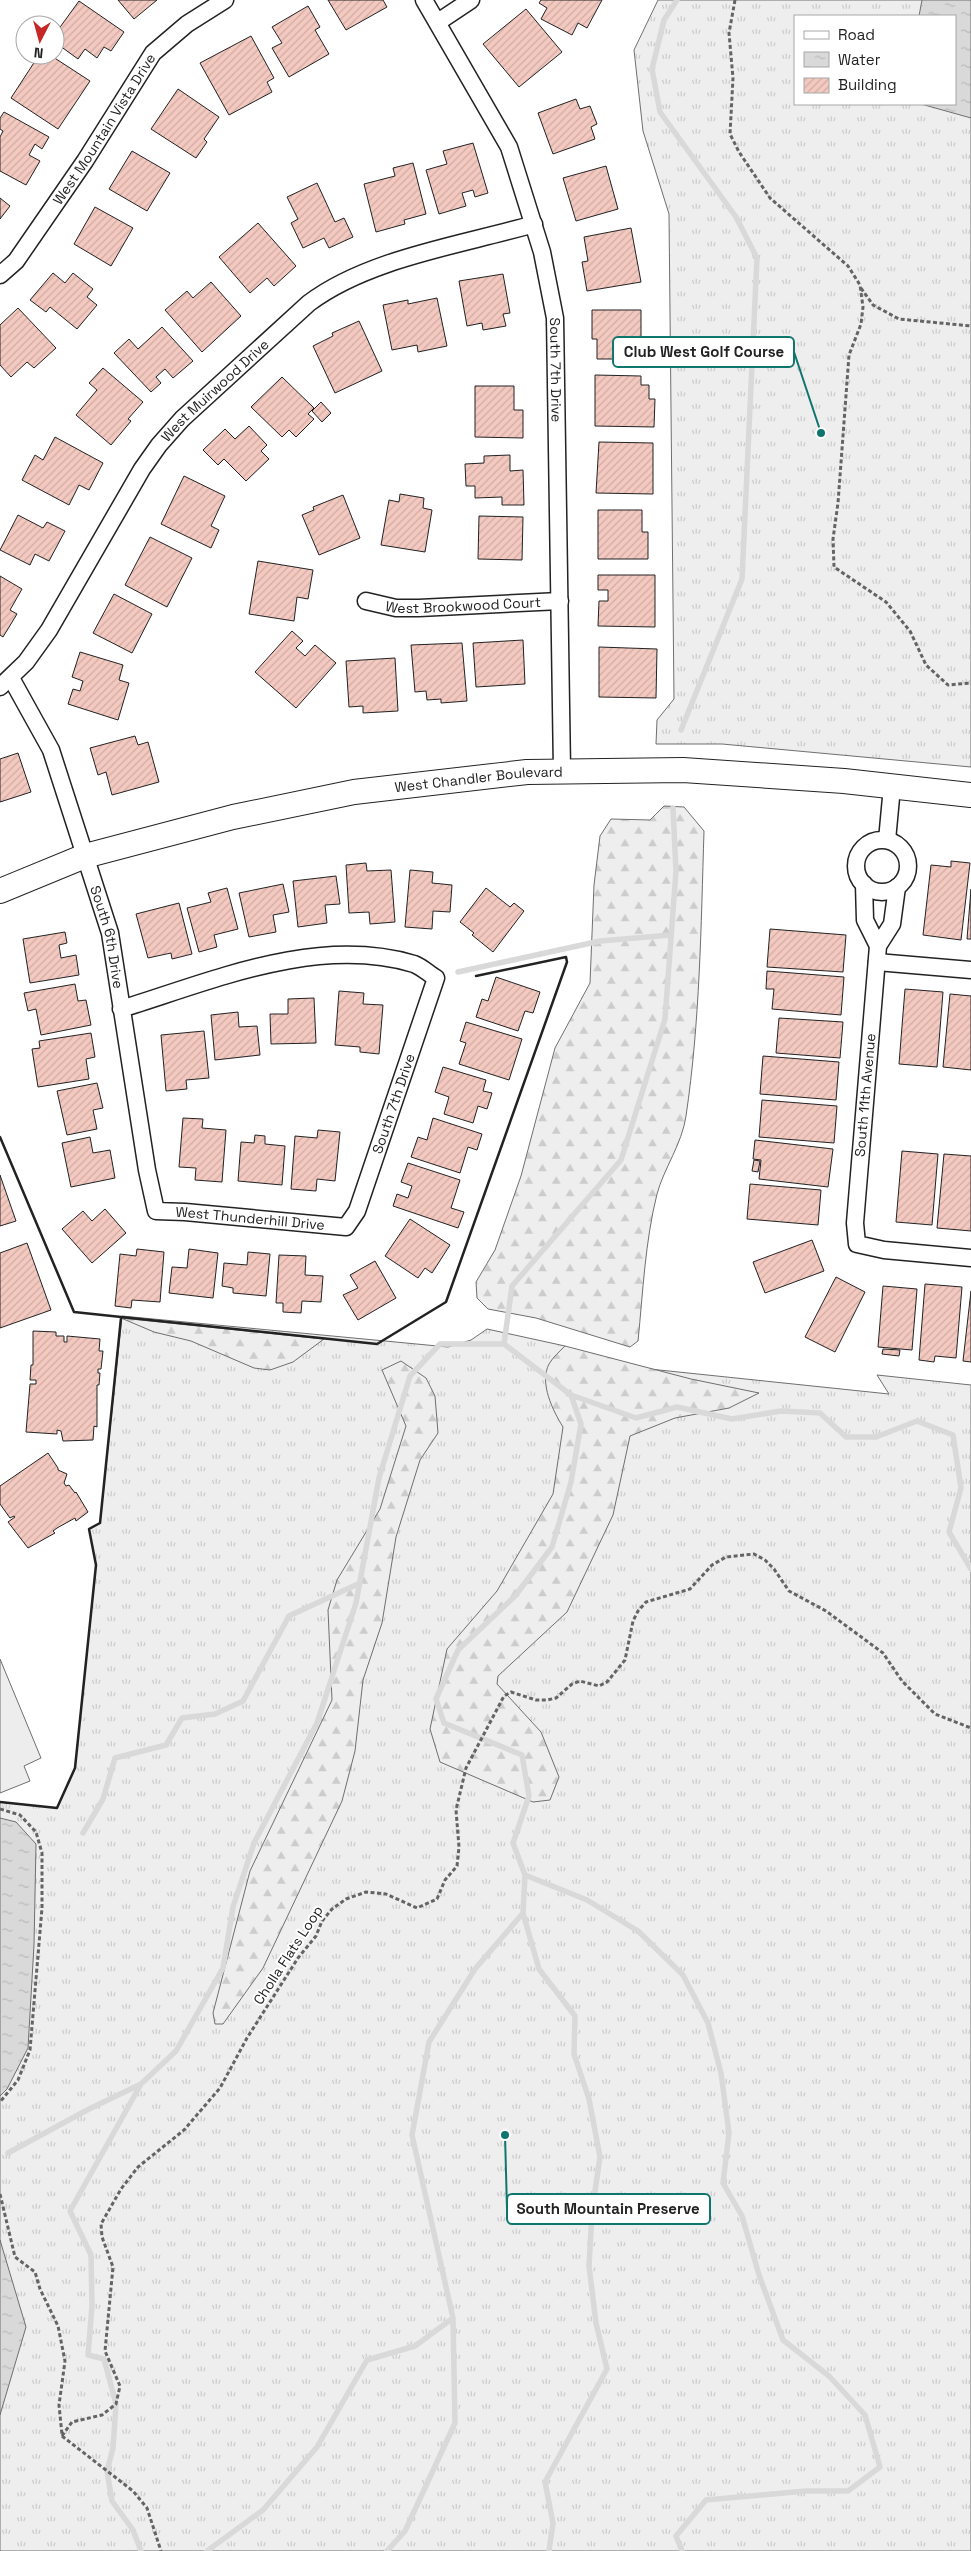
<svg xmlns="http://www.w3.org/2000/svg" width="971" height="2551" font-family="'Space Grotesk',sans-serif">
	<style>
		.grass { fill: url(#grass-tufts); stroke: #6f6f6f; fill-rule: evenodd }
		.forest { fill: url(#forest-firs); stroke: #6f6f6f }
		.parking { fill: #ededed; stroke: #6f6f6f }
		.water { fill: url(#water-ripples); stroke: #6f6f6f }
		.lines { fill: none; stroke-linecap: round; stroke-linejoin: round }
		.stream { stroke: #d9d9d9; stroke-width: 5.5 }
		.building { fill: url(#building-hatch); stroke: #222 }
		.minor-casing { stroke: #222; stroke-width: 19 }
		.secondary-casing { stroke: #222; stroke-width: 26 }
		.path { stroke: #646464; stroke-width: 3; stroke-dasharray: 4 2.5; stroke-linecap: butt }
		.minor { stroke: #fff; stroke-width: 16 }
		.secondary { stroke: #fff; stroke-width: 24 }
		.wall { stroke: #222; stroke-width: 2.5 }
		.labels { text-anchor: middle; stroke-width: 4; stroke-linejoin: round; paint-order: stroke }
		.street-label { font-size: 14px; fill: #222; stroke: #fff }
		.leader { fill: none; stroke: #0f766e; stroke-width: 2 }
		.callout-dot { fill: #0f766e; stroke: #fff; stroke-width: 2 }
		.callout { fill: #fff; stroke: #0f766e; stroke-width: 2 }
		.callout-label { font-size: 15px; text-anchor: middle; font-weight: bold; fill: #222 }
	</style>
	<defs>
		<pattern id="grass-tufts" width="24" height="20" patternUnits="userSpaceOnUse" patternTransform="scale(1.25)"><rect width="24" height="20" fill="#eee"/><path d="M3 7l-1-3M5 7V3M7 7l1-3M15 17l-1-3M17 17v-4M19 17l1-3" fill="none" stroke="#ccc"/></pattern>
		<pattern id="forest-firs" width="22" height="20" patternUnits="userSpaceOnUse" patternTransform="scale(1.25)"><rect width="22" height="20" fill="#eee"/><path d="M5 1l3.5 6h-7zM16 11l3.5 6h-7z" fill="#ccc"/></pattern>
		<pattern id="water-ripples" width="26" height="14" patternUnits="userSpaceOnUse" patternTransform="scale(1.25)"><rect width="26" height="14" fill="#d9d9d9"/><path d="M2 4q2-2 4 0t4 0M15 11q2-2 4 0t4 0" fill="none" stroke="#bababa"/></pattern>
		<pattern id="building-hatch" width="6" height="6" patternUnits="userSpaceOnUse" patternTransform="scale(1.25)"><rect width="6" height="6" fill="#f3c9c0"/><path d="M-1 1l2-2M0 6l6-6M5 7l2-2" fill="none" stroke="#d0aca5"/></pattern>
	</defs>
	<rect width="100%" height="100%" fill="#fff"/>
	<path class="grass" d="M658,0H971V767L722,744H656L657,720L674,699L669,214L643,131L634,50ZM795,16H955V104H795Z
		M122,1316L448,1347L471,1340L487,1329L565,1346L554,1359L889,1394L877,1375L971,1385V2551H0V1802L57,1808L75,1768L96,1565L89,1529L100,1523Z"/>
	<path class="forest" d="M664,806L684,807L704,831C701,926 700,1022 686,1116C682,1144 664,1168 657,1194C645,1242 643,1292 638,1341L630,1347L536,1318L488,1309L477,1298L476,1282L495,1250L521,1176L555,1048L590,983L594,885L600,836L611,819L650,820Z
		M121,1318L324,1339L293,1362L270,1370L254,1368L191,1341L154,1332Z
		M565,1346L691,1379L759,1393L729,1408L675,1418L630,1436L613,1515L567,1612L498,1676L497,1684L541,1732L559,1777L550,1800L533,1802L440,1762L430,1729L447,1649L497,1591L553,1494L563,1427C553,1411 539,1383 549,1364C553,1357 560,1351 565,1346Z
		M401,1361L426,1378L435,1396L438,1433L420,1460L396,1537L382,1623L363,1680L355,1751L342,1801L263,1968L223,2024H215L213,2013L250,1871L332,1700L328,1610L337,1580L380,1509L406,1426L382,1370Z"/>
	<path class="parking" d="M0,1659L41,1758L24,1766L30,1781L0,1793Z"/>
	<path class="water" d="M922,0H971V118L921,104H955V16H919Z
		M0,1818L16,1822L36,1844L34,1945L28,2048L7,2089L0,2096Z
		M0,2240L26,2327L0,2415Z"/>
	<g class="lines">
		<path class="stream" d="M677,0L664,20L652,69L660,112L736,217L757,258L742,579L681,730
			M458,972L600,941L671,935
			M504,1344L571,1395L581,1424L571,1482L552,1547L515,1596L458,1650L436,1699L444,1723L522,1755L529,1796L513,1843L525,1875L587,1900L638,1931L683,1975L708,2023L721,2073L729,2133L723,2183L742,2216L759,2275L783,2340L829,2376L865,2415L880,2467L848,2491H806L706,2500L676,2536L682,2551
			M571,1395L636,1418L677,1407L732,1419L781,1411L820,1413L846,1437H876L917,1421L953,1435L961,1488L949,1532L971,1569
			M83,1833L103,1799L115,1758L166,1745L182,1718L215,1714L243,1701L289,1616L360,1583
			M525,1875L523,1913L539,1969L575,2016L574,2054L589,2099L600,2157L592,2212L589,2266L596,2323L607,2369L545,2482L553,2523L549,2551
			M141,2084L70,2211L91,2255L92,2306L88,2355L104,2359L116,2404L113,2448L107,2471L112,2501L133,2530L141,2551
			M8,2153L89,2109L141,2084L176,2051L223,1968L233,1907L254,1843L317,1723L356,1603L379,1478L410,1376L440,1344H504L512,1286L621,1160L665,1019L676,871L673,808
			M207,2551L263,2510L317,2447L367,2360L415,2346L453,2318
			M387,2551L405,2531L455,2423L453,2318L412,2135L429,2042L475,1969L523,1913"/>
	</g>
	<path class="building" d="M118,0H157L134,19Z
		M328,0H383L387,7L346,30Z
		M541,0H602L587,28L578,23L572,35L541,19L547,8L539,3Z
		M79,1L124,32L111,51L104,47L97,58L85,49L78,59L56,43L63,34L58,30Z
		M308,6L320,27L315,30L329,54L289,77L272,48L282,43L272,27Z
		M526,9L562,52L519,87L483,44Z
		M251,36L274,78L267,82L272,92L229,115L200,63Z
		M39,55H50L90,81L58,129L11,98Z
		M178,89L219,117L204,139L207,142L196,158L151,129Z
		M576,99L580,109L590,106L597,124L591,127L595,139L553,154L538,113Z
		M4,112L49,137L42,149L35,144L29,155L40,161L26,185L0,171V137L3,131L0,129V118Z
		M473,143L488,193L475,197L473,190L462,193L466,206L439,214L426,170L447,164L443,151Z
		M132,151L170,173L147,211L109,189Z
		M413,163L426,214L404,220L405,224L376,232L364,184L395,176L393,168Z
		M606,166L618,209L576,221L563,178Z
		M317,183L335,222L344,218L353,237L329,248L324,238L303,248L291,223L298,219L287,197Z
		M0,198L10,206L0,219Z
		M95,207L133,228L111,266L74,244Z
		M258,223L296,266L274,286L267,278L250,293L219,257Z
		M631,228L641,282L587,291L582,262L588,261L584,237Z
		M53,273L65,283L73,273L93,289L87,297L97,305L77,329L50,307L46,312L30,300Z
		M503,274L510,313L503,314L506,326L483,330L482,323L467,326L459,281Z
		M211,282L241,316L202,352L165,310L187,291L193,298Z
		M437,298L447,346L418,352L417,345L392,350L383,305L408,300V304Z
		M18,308L56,348L34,368L27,362L11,377L0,365V325Z
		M592,310H641V359H597V339H592Z
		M359,321L382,371L335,393L313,346L333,336L332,333Z
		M162,327L193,361L173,378L165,369L156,377L161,383L151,392L114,353L129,339L138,349Z
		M103,368L143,402L128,419L131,421L111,445L76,415L97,390L89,383Z
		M595,375L641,376V385H649V399H655L654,427L595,426Z
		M282,377L314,408L308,414L314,419L296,437L289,430L282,437L251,407Z
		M475,386H514V410H523V438L475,437Z
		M321,402L331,413L322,422L312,411Z
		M249,426L267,445L261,451L269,459L246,481L224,459L218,465L203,450L225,429L235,439Z
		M55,437L103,463L89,490L79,485L69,505L22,480L35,455L43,460Z
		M599,442L653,443V494L596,493Z
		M510,455V471L523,470L524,505H502V497L475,498V486H466L465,464L484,463V456Z
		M184,476L225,496L211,526L219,530L211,548L161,524Z
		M400,494L424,498L423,508L432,510L425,552L381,545L389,500L399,502Z
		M343,495L360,538L319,555L302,515L314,510L313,507Z
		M598,510H642V532H648V559H598Z
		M18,515L43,528L47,522L65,531L49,561L35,554L30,565L0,550Z
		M479,516L523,517L522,560L478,559Z
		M150,537L192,558L167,607L125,585Z
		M258,561L313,570L308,599L297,597L294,621L249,614Z
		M598,575H655V627L598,626L599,601H608V590H598Z
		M0,576L22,589L10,610L17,614L3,637L0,635Z
		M114,594L152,614L132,653L93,633Z
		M292,631L303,641L296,648L305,656L315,645L336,663L296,708L255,672Z
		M523,640L525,684L476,687L473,643Z
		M462,643L467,701L441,703V699L427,700L426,691L415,692L411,645Z
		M599,647L657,649L656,698L599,697Z
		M80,652L123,665L119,680L129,683L118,720L68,704L73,689L80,691L83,681L72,677Z
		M395,658L398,711L363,713V706L349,707L346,661Z
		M135,736L138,745L148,742L159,782L112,795L106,772L98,775L90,748Z
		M18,753L31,792L0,802V759Z
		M951,861L970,863L961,940L923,935L931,865L951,867Z
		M366,863L367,871L391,870L395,922L370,924L369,912L349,913L346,865Z
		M410,870L433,872L432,883L452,885L450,912L433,911L432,929L405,927Z
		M336,876L340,904L325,905L327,923L298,927L293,881Z
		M283,884L289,912L273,915L276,932L249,937L239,893Z
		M227,888L238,929L214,935L217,947L199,952L187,908L211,902L208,893Z
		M486,888L510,907L514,903L524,911L493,952L472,935L474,933L460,922Z
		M971,889V939H967Z
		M179,903L192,954L172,959L171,953L148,958L136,914Z
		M770,929L846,935L843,972L767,967Z
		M65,932L67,943L59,945L61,958L76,955L79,975L30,983L23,939Z
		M767,971L844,977L841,1015L772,1009L774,989H766Z
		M496,977L540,992L533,1013L525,1011L518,1031L476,1017L482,999L488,1001Z
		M75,984L78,1001L86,1000L91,1025L41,1035L36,1009L28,1011L24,993Z
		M905,989L943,992L937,1067L899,1064Z
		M339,991L364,993L363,1004L383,1005L379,1054L360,1052V1047L335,1045Z
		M950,994L971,996V1070L943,1067Z
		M314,998L316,1043L271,1044L270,1014H288V999Z
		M238,1012L239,1027L257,1026L260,1055L215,1060L211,1015Z
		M779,1018L843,1022L840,1058L776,1053Z
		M466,1022L522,1039L509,1080L459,1064L466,1043L460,1041Z
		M204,1031L209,1078L186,1080L187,1089L166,1091L161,1035Z
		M91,1033L95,1057L86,1059L89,1079L38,1087L32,1049L40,1048L39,1041Z
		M763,1056L839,1062L836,1100L760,1094Z
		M443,1067L486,1080L483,1091L492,1093L487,1109L478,1106L473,1123L444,1114L449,1097L435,1092Z
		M97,1083L103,1108L93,1110L97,1129L67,1135L57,1091Z
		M762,1100L837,1106L834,1143L759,1137Z
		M183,1118L203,1119L202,1128L226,1130L222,1182L195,1180L196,1168L179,1167Z
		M433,1118L482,1134L477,1150L468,1147L460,1173L411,1157L418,1137L427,1140Z
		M318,1130L340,1132L335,1181L317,1179L316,1191L291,1189L295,1136L317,1138Z
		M255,1135L265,1136V1144L285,1146L282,1185L238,1181L241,1142L254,1143Z
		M90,1137L93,1153L110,1150L115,1178L71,1187L62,1143Z
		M755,1140L833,1149L828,1187L759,1179L761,1160L753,1159Z
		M902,1151L938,1154L932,1225L896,1222Z
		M944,1154L971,1156V1231L937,1228Z
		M754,1160L760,1161L758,1172L752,1171Z
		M408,1163L460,1180L451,1208L464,1212L458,1228L393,1206L397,1194L408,1198L412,1186L401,1182Z
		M0,1175L16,1221L0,1226Z
		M750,1184L821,1190L818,1225L747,1219Z
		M105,1209L126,1233L92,1263L62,1229L83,1211L92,1221Z
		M410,1219L450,1245L432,1273L425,1268L418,1278L385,1256Z
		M812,1240L824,1271L765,1293L753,1262Z
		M27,1243L51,1310L0,1328V1253Z
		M137,1249L164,1252L160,1302L132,1300L131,1308L115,1306L120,1254L136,1256Z
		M189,1249L218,1253L213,1298L169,1293L172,1267L187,1268Z
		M248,1252L270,1254L266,1296L233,1293V1288L222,1286L224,1263L247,1265Z
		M279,1255L306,1256L305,1275L323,1276L321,1302L302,1301L301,1313L283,1312V1303H276Z
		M375,1261L396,1298L358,1320L343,1295L358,1288L350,1275Z
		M836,1277L865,1292L835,1352L805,1337Z
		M925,1284L962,1287L956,1358L935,1356L934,1362L919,1360Z
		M883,1286L917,1289L912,1350L878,1347Z
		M971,1291V1362L963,1361Z
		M33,1331L56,1332V1336H64V1342H67V1336L100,1339L99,1351H103L101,1369H98V1373H100L99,1385H97V1427L94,1426L93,1440L63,1441L61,1431L57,1430V1434L26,1432L30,1384H36V1380H30L31,1365H33Z
		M883,1349L900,1350L899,1356L882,1354Z
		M48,1453L58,1468V1470L67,1474L64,1483L66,1486L69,1485L75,1493L76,1492L88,1512L76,1521L75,1518L57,1528L53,1531L55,1533L28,1548L8,1522L15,1517L14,1516L10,1518L0,1504V1486Z"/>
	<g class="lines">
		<g class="minor-casing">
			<g id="minor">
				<path id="s1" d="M424,0L509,147L542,252L555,318L562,770"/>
				<path d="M438,22L471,0"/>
				<path id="s2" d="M0,275L16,261L85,161L153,53L187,24L225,0"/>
				<path id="s3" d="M366,601L396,608H419L560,601"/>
				<path id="s4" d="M11,678L51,750L110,933L147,1170L156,1211L185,1212L346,1227L357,1211L436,978C429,974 422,967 414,964C317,935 212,981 121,1009"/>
				<path id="s5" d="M0,687L26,662L49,630L142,469L159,445L182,419L309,303C369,258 462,245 534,224"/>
				<path d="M887,840L892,787"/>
				<circle cx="882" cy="866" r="26"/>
				<path d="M864,884L865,920L878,946"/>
				<path d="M897,887L892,924L878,946L855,1223L857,1244L884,1250L971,1258"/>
				<path d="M877,962L971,970"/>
			</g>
		</g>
		<g class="secondary-casing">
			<g id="secondary">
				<path id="s6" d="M0,891L85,856L233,817L354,792L527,772L683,770L844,781L971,795"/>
			</g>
		</g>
		<path class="path" d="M735,0L729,33L733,78L730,134L739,152L770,198L848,266L860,285L863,307L861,324L849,355L838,503L833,539L834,567L886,602L910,631L926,665L948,685L971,683
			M861,288L873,305L899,319L971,326
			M0,1809L20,1815L36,1832L42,1853V1908L30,2050L18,2080L0,2102
			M0,2194L15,2257L35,2272L40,2289L58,2326L65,2361L59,2405L62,2435
			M62,2436L72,2422L102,2415L116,2404L120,2386L105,2351L113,2267L102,2237L101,2224L121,2189L138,2167L184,2130L220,2088L247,2038L298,1958L316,1936L322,1921L332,1909L346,1899L366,1892L386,1894L417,1908L437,1899L445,1880L457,1866L459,1847L456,1810L466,1768L504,1696L511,1692L536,1700H547L556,1698L572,1684L580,1681L599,1686L607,1682L625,1660L633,1621L638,1611L646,1602L690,1589L712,1565L726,1557L754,1554L765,1560L774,1569L789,1591L826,1611L883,1653L902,1681L935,1714L971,1728
			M62,2436L133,2491L147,2508L161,2551"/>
		<use href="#minor" class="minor"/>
		<use href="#secondary" class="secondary"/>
		<path class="wall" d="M0,1137L74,1312L377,1344L446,1302L567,962L566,957L476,976
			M0,1802L57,1808L75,1768L96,1565L89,1529L100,1523L121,1318"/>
	</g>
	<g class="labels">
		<g class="street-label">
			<text dy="5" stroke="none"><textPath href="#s2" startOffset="180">West Mountain Vista Drive</textPath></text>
			<text dy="5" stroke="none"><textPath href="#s1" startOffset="399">South 7th Drive</textPath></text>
			<text dy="5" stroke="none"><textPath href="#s5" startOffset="369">West Muirwood Drive</textPath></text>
			<text dy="5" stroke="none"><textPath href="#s3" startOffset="98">West Brookwood Court</textPath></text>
			<text dy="5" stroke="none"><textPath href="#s6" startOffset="494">West Chandler Boulevard</textPath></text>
			<text dy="5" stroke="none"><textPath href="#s4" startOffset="278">South 6th Drive</textPath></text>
			<text transform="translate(865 1095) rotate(-85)" y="5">South 11th Avenue</text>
			<text dy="5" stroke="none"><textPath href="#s4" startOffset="880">South 7th Drive</textPath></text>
			<text dy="5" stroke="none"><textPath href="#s4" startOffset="651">West Thunderhill Drive</textPath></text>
			<text transform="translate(288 1955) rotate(-57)" y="5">Cholla Flats Loop</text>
		</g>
	</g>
	<path class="leader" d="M821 433L794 352M505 2135L507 2209"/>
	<g class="callout-dot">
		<circle cx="821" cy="433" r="5"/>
		<circle cx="505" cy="2135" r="5"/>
	</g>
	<g class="callout">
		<rect x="613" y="337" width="181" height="30" rx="5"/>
		<rect x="507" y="2194" width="203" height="30" rx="5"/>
	</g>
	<g class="callout-label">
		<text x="704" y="357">Club West Golf Course</text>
		<text x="608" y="2214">South Mountain Preserve</text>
	</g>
	<rect x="794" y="15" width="162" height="90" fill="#ffffff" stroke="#a7a7a7"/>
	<rect x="804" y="31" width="25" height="8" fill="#ffffff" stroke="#a7a7a7"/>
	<text x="838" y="40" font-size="15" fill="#222222">Road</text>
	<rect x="804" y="52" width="25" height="15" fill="url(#water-ripples)" stroke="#a7a7a7"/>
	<text x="838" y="65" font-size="15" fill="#222222">Water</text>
	<rect x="804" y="78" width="25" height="15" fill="url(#building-hatch)" stroke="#a7a7a7"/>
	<text x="838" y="90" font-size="15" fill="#222222">Building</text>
	<g transform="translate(40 40) rotate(186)"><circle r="24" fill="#ffffff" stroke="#a7a7a7"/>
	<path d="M0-4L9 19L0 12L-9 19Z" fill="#c62828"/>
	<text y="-8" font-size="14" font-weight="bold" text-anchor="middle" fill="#222222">N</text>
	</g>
</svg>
